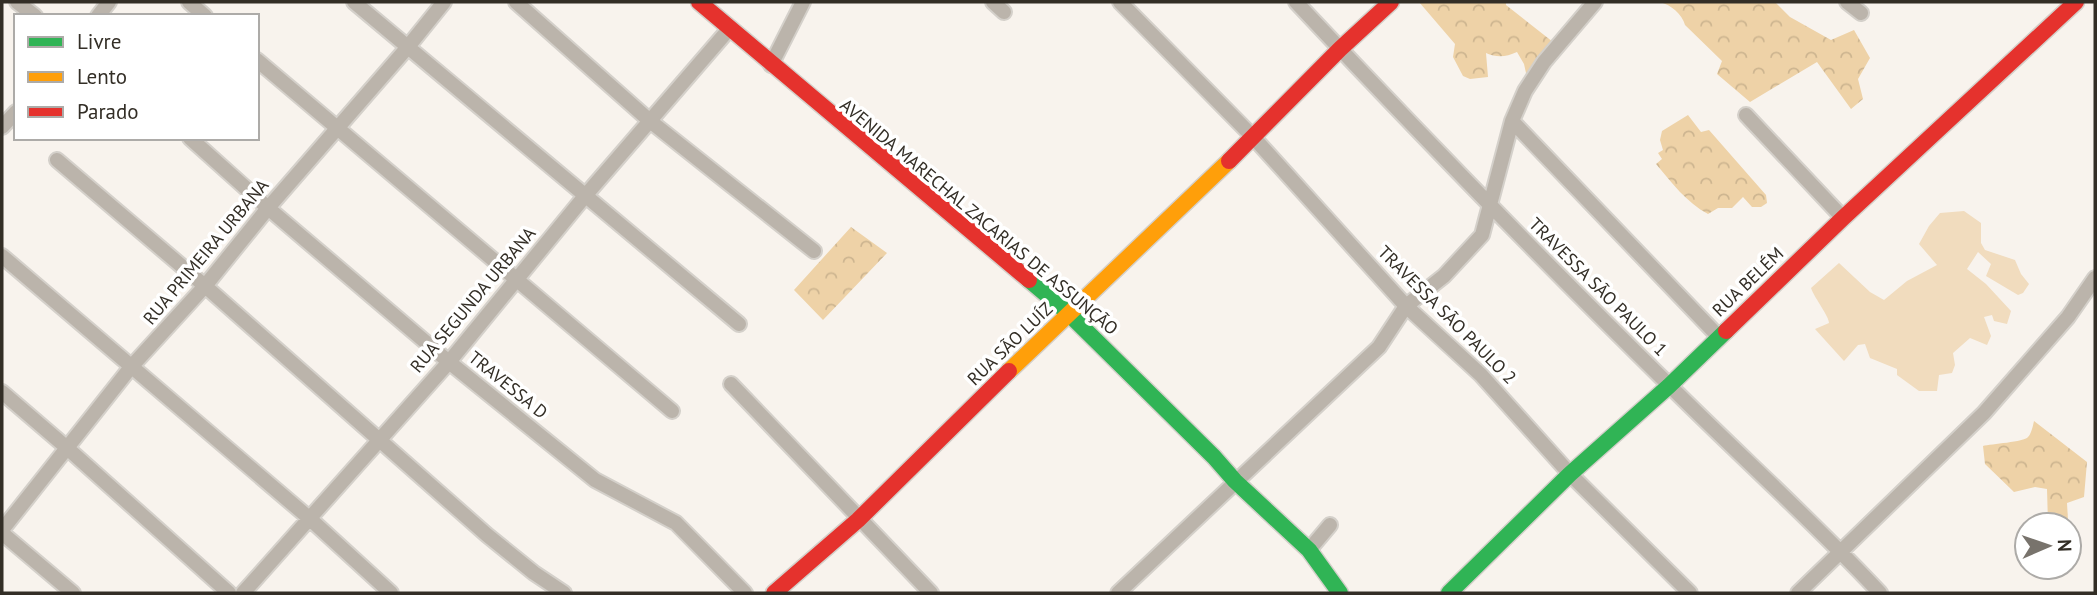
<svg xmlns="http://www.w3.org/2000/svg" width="2097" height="595" font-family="'PT Sans',sans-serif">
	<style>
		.grass { fill: #f1dcbe }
		.forest { fill: url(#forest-crowns) }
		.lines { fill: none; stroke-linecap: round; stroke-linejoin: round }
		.street-casing { stroke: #d4d0ca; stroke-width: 18 }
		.fast-casing { stroke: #d4d0ca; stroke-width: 19 }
		.slow-casing { stroke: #d4d0ca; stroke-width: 19 }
		.jam-casing { stroke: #d4d0ca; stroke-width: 19 }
		.street { stroke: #bbb4ab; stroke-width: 14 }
		.fast { stroke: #30b455; stroke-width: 16 }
		.slow { stroke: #ff9f0a; stroke-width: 16 }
		.jam { stroke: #e5322d; stroke-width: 16 }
		.labels { text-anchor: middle; stroke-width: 7; stroke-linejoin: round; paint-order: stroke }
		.street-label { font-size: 18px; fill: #332e26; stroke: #fff }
	</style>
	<defs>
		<pattern id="forest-crowns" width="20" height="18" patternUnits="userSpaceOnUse" patternTransform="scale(1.75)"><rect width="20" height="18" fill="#eed2a7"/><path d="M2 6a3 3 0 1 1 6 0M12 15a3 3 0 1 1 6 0" fill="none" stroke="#cdb590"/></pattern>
	</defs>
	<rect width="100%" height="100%" fill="#f8f3ed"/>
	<path class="grass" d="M1964,211L1981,223V243L1985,250L2015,260L2021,274L2029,284L2023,293L2018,295L1986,276L1991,264L1978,252L1967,269L1986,284L2011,311L2007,324L1994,321L1992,315L1984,317L1991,336L1987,345L1970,338L1953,353L1955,365L1952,373L1939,375L1937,391H1919L1897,375V369L1870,358L1865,344L1858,345L1844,361L1815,329L1829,323C1829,316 1815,299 1811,288L1839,263L1870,292L1884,300L1907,281L1937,265L1919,244L1929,226L1940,213Z"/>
	<path class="forest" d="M1419,2H1506V5L1553,42L1531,73H1526L1524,64L1517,52C1506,57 1497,58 1486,53L1488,77L1470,79L1463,76L1453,57L1455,44Z
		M1660,2H1775L1790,17L1831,40L1854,30L1870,58L1858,79L1863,99L1851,109L1817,62L1750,102L1717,74L1722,61L1685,25C1682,14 1671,5 1660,2Z
		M1688,115L1701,132L1709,130L1766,195L1767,203L1761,207H1752L1743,197L1732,208H1718L1708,214C1687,203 1671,182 1656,164L1662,159L1658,153L1663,150L1660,140L1662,131Z
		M851,227L887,253L823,320L794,290Z
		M2034,421L2087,462L2084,497L2067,503L2068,520L2076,545L2069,549V525L2048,524L2047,489L2035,487L2014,492L1985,464L1983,446C1991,444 2024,442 2028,437C2031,434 2033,426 2034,421Z"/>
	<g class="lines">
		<g class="street-casing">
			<path id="street" d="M17,2L35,16
				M189,2L205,16
				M354,2L739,324
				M516,2L650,121L814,251
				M993,2L1004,12
				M1120,2L1254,138L1406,306L1481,375L1570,474L1690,593
				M1296,2C1418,132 1542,260 1669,385C1739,455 1813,521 1880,593
				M1847,2L1861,13
				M98,16L109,2
				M257,60L672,411
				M771,65L803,2
				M1746,115L1843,218
				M1512,121L1718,336
				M2,127L16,112
				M190,138L268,208L449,362L595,480L676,523L745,593
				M57,160L205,286L487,535L534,573L564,593
				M2,256L309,518L391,593
				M731,384L931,593
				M2,392L66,447L229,593
				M2,530L131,367L205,286L268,208L407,48L444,2
				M2,533L73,593
				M1309,550L1330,525
				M243,593L449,362L585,196L730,28
				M1118,593L1379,347L1406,306L1444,276L1482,235L1512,121L1525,91L1544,62L1595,2
				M1798,593L1984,413L2068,317L2095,278"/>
		</g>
		<g class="fast-casing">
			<path id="fast" d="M1029,280L1068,313L1214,457L1235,481L1309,550L1340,593
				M1449,593L1570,474L1669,386L1726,331"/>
		</g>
		<g class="slow-casing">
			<path id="slow" d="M1009,371L1229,161"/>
		</g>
		<g class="jam-casing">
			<path id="jam" d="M699,2L1029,280
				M1229,161L1340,49L1391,2
				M1726,331L1843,218L2076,2
				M774,593L858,520L1009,371"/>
		</g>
		<use href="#street" class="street"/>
		<use href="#fast" class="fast"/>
		<use href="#slow" class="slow"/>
		<use href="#jam" class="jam"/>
	</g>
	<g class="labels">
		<g class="street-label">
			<text transform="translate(979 217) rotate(40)" y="6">AVENIDA MARECHAL ZACARIAS DE ASSUNÇÃO</text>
			<text transform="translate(206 252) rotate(-50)" y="6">RUA PRIMEIRA URBANA</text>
			<text transform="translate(1748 282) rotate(-44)" y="6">RUA BELÉM</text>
			<text transform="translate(1598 287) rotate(45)" y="6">TRAVESSA SÃO PAULO 1</text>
			<text transform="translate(473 300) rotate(-50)" y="6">RUA SEGUNDA URBANA</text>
			<text transform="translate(1447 315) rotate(45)" y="6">TRAVESSA SÃO PAULO 2</text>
			<text transform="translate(1010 344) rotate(-44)" y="6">RUA SÃO LUÍZ</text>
			<text transform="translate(508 385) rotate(39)" y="6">TRAVESSA D</text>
		</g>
	</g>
	<rect width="2097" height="595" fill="none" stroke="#332e26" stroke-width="7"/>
	<rect x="14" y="14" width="245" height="126" fill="#ffffff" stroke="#adaba8" stroke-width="2"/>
	<rect x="28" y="37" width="35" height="10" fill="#30b455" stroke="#adaba8" stroke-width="2"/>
	<text x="77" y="49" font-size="21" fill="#332e26">Livre</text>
	<rect x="28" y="72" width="35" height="10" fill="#ff9f0a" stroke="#adaba8" stroke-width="2"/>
	<text x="77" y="84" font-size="21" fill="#332e26">Lento</text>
	<rect x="28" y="107" width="35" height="10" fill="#e5322d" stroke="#adaba8" stroke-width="2"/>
	<text x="77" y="119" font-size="21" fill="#332e26">Parado</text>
	<g transform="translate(2048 546) rotate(88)"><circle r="33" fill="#ffffff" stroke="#adaba8" stroke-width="2"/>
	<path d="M0-5L12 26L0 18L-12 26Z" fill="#78736c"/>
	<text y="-10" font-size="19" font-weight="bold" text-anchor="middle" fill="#332e26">N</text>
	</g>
</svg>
